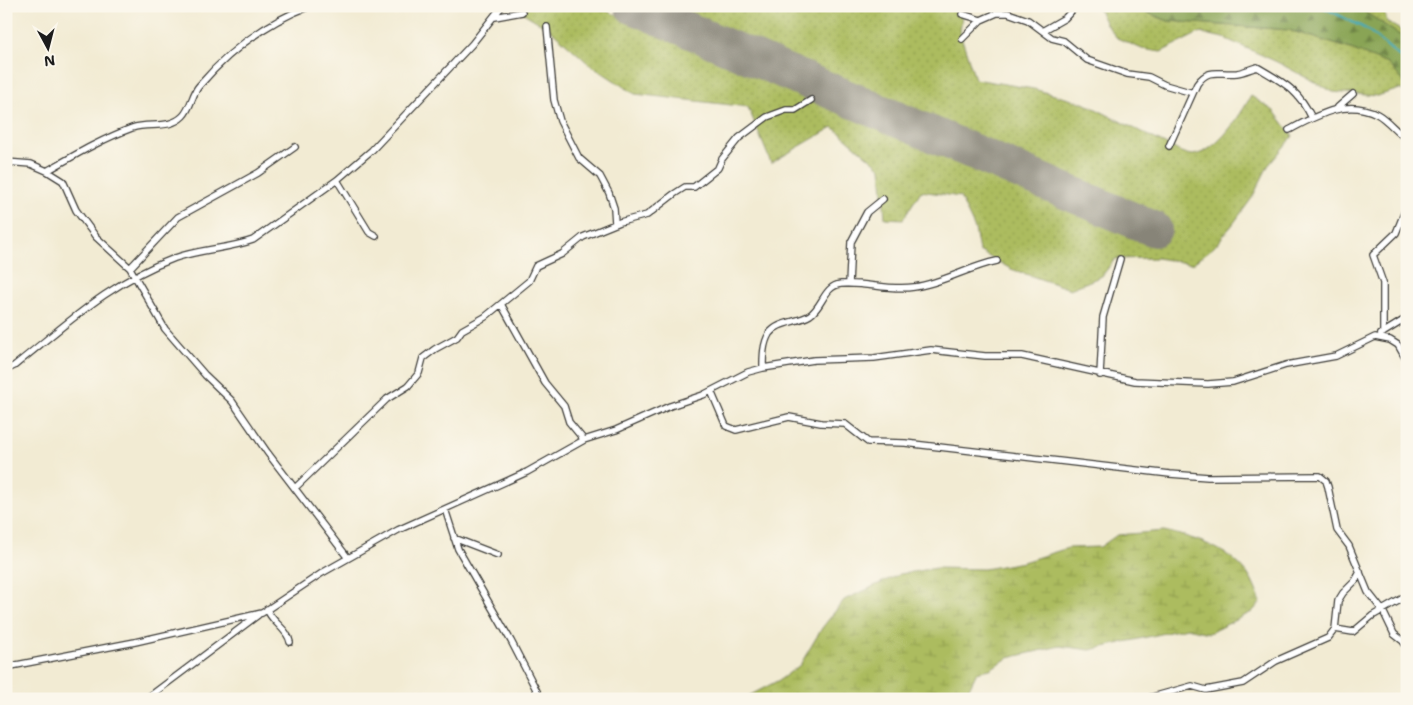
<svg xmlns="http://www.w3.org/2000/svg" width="1413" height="705" font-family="'Shantell Sans',sans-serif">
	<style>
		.grass { fill: url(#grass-dots); stroke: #646c3d }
		.forest { fill: url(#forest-firs); stroke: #526038 }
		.wetland { fill: url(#wetland-marsh); stroke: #646c3d }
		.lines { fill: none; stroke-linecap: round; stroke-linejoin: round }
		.stream { stroke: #3eacbc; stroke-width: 2 }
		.runway { stroke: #878478; stroke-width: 36 }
		.minor-casing { stroke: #3c3b37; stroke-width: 8 }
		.minor { stroke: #fff; stroke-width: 5.5 }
	</style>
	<defs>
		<pattern id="grass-dots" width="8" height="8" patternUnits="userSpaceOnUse" patternTransform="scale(1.25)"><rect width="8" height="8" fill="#acbc5e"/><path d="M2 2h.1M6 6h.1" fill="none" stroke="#93a151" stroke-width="1.8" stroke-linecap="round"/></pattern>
		<pattern id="forest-firs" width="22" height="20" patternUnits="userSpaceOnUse" patternTransform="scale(1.25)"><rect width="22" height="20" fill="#89a455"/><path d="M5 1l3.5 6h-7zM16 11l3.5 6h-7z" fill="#6f8546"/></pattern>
		<pattern id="wetland-marsh" width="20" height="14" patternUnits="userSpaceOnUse" patternTransform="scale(1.25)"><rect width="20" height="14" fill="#acbc5e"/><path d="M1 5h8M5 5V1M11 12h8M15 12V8" fill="none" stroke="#93a151"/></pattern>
	</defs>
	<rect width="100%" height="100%" fill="#fbf7ec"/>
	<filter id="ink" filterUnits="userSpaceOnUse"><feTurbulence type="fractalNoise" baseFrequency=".02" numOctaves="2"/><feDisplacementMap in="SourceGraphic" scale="10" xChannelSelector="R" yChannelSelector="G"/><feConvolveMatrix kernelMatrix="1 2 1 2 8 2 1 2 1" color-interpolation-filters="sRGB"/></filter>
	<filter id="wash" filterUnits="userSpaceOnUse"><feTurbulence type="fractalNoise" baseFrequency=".0096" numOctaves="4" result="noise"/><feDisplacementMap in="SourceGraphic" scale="20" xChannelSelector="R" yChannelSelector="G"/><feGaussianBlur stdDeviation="1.12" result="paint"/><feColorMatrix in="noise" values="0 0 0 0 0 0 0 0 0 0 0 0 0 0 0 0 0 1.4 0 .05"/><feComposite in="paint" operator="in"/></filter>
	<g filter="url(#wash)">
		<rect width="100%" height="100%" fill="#f2ebd3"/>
		<path class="grass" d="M512,6L600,8L1148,241L1162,222L1116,200L963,141L651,6H963L960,33L975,79L1034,89L1086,104L1181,152C1184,153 1189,155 1193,155C1218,152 1240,115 1251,96L1274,111L1293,136L1268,166L1252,198L1233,224L1214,247L1192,264L1157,258L1115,259L1102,276L1070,289L1011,269L979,251L975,229L960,197L921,191L903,219L885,218L881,168L833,127L771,163L748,107L635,94L589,64L551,30Z
			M1097,6H1131L1168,21L1289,30L1351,49L1388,64L1407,85V94L1400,89L1377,96L1333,92L1277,62L1224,38L1199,33L1161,52L1142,49L1117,38L1106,24Z
			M1356,6H1383L1387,22L1407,34V40Z"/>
		<path class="forest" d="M1131,6H1356L1407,40V85L1388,64L1351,49L1289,30L1168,21Z"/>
		<path class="wetland" d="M1164,531C1195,538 1226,547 1247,573C1253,581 1257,593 1261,602L1252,612L1209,633L1187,628L1090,650L1060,646L1008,658L990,669L977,672L964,699H743L781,679L800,665L822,628L844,600L900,574L937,568L984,569L1023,562L1068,548L1100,547L1117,535Z"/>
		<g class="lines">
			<path class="stream" d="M1321,6L1368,30L1407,63"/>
			<path class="runway" d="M632,6L1154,229"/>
		</g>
	</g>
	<g filter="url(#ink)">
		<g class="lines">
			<g class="minor-casing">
				<path id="minor" d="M962,14L981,20
					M495,17L522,12
					M547,27L554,100L560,121L579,158L600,176L609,193L614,208L615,223
					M1044,30L1065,18L1076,6
					M962,39L981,20L997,13H1008L1028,20L1052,38L1064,41L1087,60L1127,74L1149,77L1165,85L1193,93
					M1338,107L1353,94
					M1289,130C1316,116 1346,98 1377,114C1388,120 1396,132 1407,139
					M1169,146L1197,84C1209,67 1219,75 1237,73C1244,72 1250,69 1257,67C1284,83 1298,89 1312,118
					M6,162L31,164L47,171L63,181L76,210L96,237L130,268L165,329L205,375L232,401L267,452L348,558
					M47,171C75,155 102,139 132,128C149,122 169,130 183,116C191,108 192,94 199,86C229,51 267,22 310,6
					M337,180L369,232L376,236
					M130,268L178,217L258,173L295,147
					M849,284L851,242L867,212L883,199
					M501,304L545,383L564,406L569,422L584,440
					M1383,333V283L1373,255L1396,233L1407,206
					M1381,334L1407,318
					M763,368C763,357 763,344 769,334C778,321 797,323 810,315C823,306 824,286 841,284C866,282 889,291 914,287C943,283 968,267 997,261
					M6,370L14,366C67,324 110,282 175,258C201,249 228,249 253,240L337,180L372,150L472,44L502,6
					M1100,375L1103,317L1120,259
					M711,391L726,426L736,430L789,417L821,423L845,424L868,442L905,443L1170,474L1208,477L1320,476L1326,481L1328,487L1337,530L1349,546L1368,592L1383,611L1394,634L1403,641L1407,647
					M295,488L387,399L408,386L419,373L423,358L435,349L457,337L462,330L485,317L529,281L536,266L562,254L583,237L620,222L647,215L674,194L685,187H694L718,168L722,159L739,138L767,117L786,110H795L811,100
					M445,509L458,549L511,641L541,699
					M454,538L498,555
					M267,609C271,622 288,629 290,642
					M1335,629L1353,632L1372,616L1407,596
					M6,667L135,642L262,613L322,573L398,530L527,472L584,440L616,430L670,406L703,395L748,372L763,368L814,360L874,358L931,350L985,356H1022L1135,381L1208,384L1233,382L1286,365L1336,356L1375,337L1390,340L1398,345L1407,361
					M146,699L258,615
					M522,699L541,698
					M1145,699L1192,686L1206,690L1243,683L1276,661L1328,638L1335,629L1338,601L1343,593L1355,581L1360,572"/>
			</g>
			<use href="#minor" class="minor"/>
		</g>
	</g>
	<rect width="1413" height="705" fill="none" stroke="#fbf7ec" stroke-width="25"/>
	<g transform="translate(48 48) rotate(173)" stroke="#fbf7ec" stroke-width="4" paint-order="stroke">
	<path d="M0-4L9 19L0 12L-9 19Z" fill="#1c1c1c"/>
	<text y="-8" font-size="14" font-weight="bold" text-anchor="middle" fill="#1c1c1c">N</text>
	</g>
</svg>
